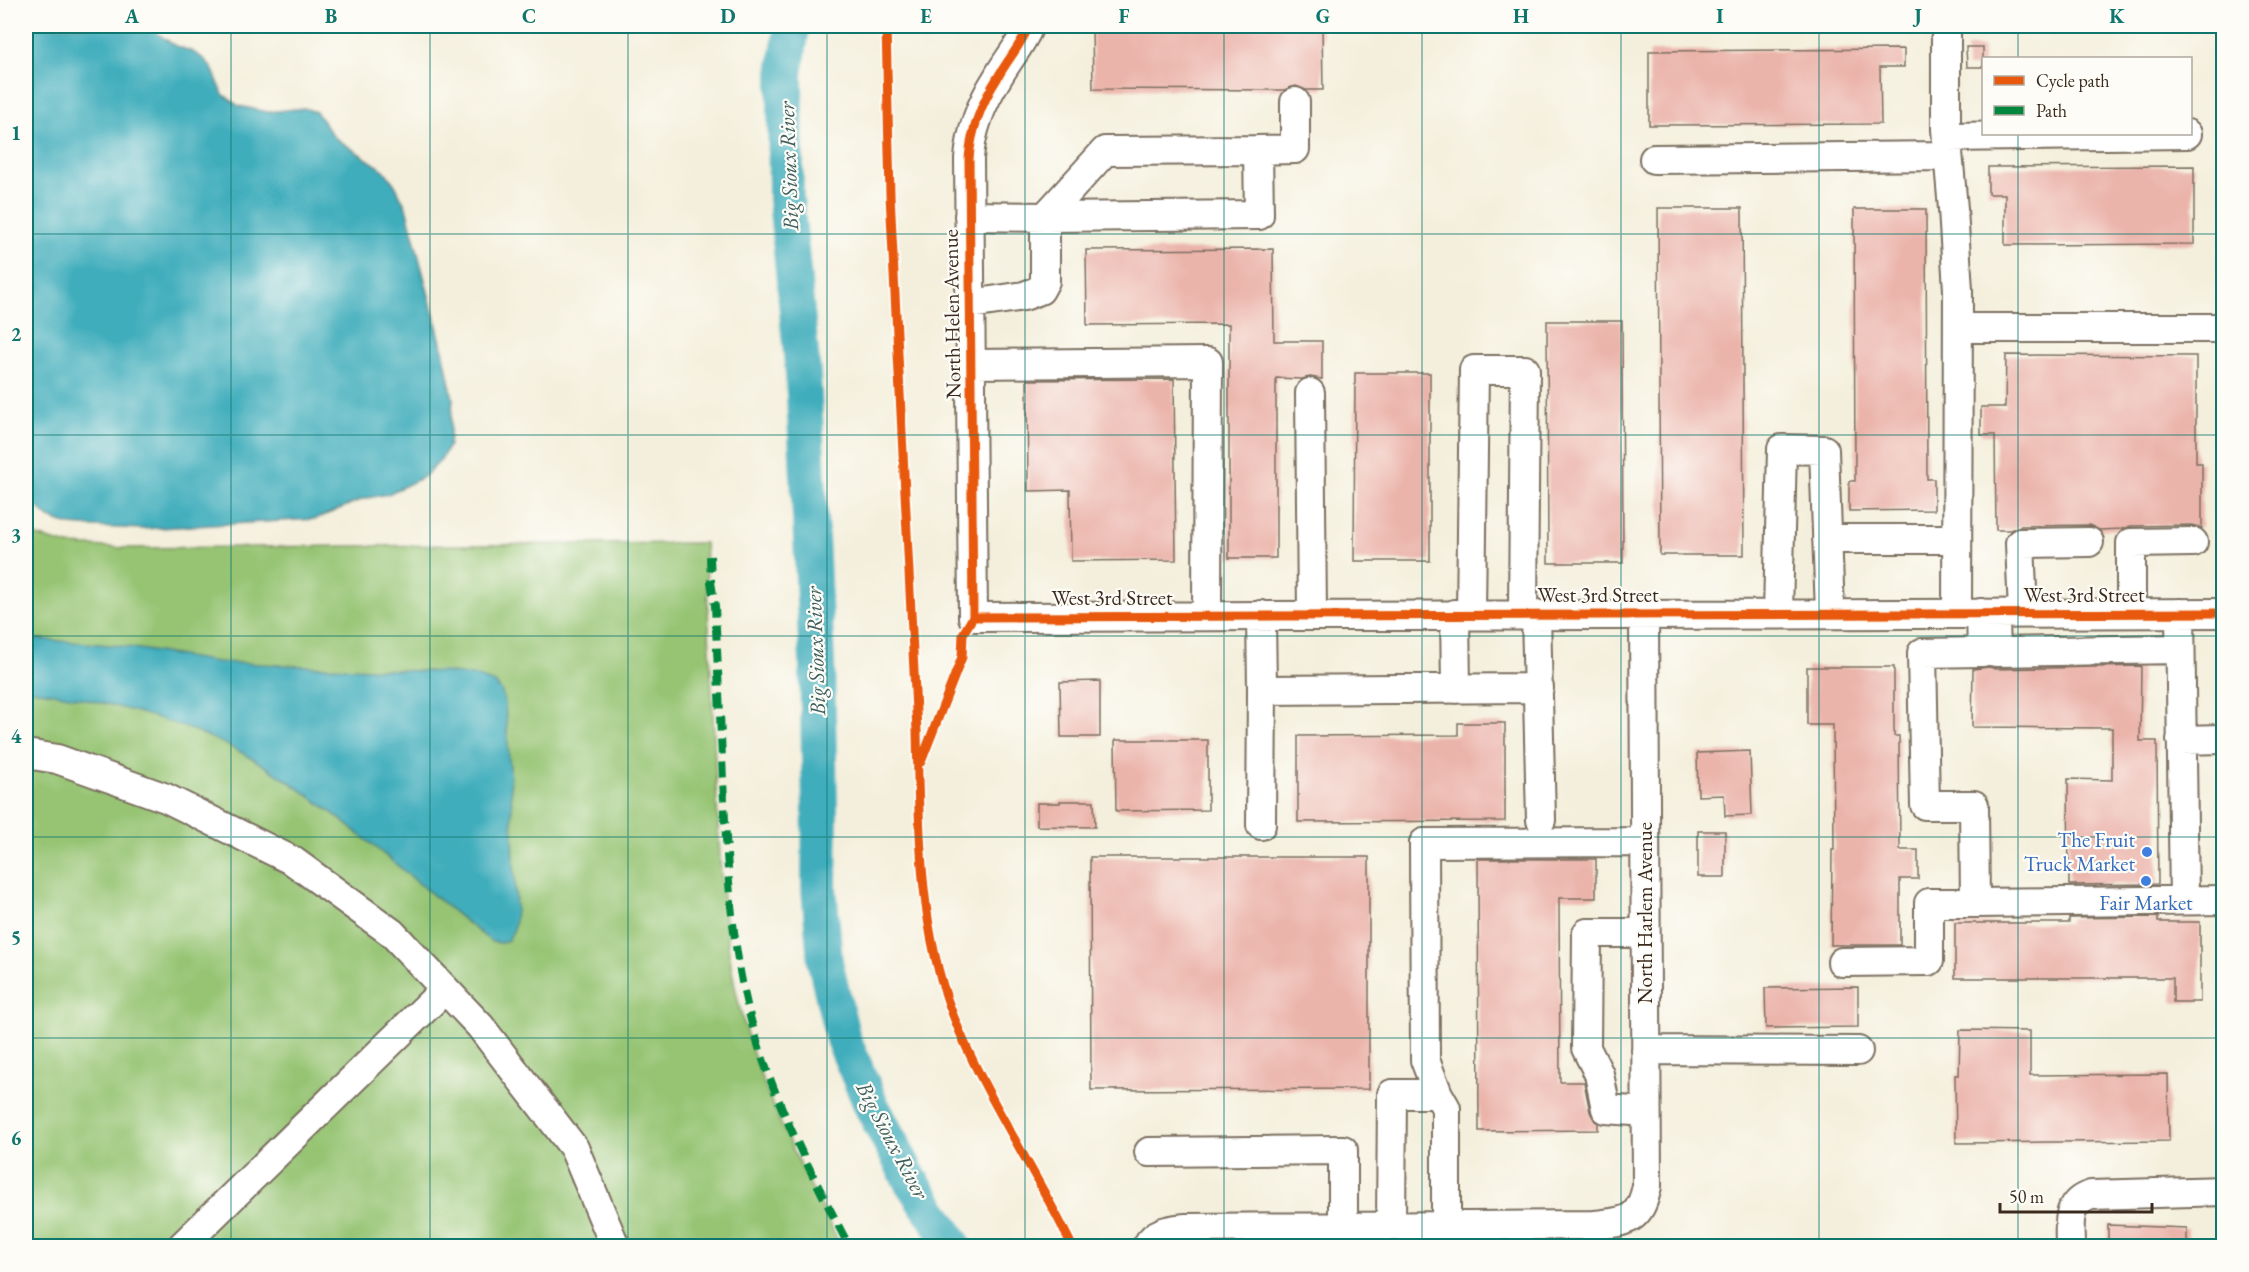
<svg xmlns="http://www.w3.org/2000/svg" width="2249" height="1272" font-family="'EB Garamond',serif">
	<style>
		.green { fill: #96c473; stroke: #687748; stroke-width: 1.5 }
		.water { fill: #3fadbc; stroke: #3d6c6d; stroke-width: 1.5 }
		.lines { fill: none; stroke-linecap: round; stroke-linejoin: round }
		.river { stroke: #3fadbc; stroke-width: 36 }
		.building { fill: #ebb4aa }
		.minor-casing { stroke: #7c6f60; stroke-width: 32 }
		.minor { stroke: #fff; stroke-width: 28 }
		.quiet { stroke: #00873e; stroke-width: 8; stroke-dasharray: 15 8; stroke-linecap: butt }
		.cycleway-casing { stroke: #fdfcf7; stroke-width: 13 }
		.cycleway { stroke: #e8590c; stroke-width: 9 }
		.grid { fill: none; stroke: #0f766e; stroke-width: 1.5; stroke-opacity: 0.55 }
		.shop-dot { fill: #3f7fe0; stroke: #fdfcf7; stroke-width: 2 }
		.labels { text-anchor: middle; stroke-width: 4.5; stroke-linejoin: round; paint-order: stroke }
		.street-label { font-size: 21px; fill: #3b2a1e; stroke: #fdfcf7 }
		.shop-label { font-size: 21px; fill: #366cbe; stroke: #fdfcf7; text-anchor: end }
		.water-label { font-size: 22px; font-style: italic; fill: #3d5e5d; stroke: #fdfcf7 }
		.neatline { fill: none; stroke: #0f766e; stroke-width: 2 }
		.grid-label { font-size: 20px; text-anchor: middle; font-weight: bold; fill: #0f766e }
	</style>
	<rect width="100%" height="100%" fill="#fdfcf7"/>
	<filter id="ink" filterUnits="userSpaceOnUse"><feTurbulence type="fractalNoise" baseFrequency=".0167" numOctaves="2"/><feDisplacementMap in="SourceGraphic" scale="12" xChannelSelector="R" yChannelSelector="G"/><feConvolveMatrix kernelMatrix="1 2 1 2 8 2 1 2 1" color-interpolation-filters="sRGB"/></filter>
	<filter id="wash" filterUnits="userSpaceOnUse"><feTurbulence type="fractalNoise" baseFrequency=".008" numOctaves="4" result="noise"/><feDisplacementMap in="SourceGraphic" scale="24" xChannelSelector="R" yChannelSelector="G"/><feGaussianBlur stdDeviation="1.35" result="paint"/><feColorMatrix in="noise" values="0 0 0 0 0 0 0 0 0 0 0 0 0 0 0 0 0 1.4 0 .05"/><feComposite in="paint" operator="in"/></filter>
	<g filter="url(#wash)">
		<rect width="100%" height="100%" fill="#f4efdc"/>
		<path class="green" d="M26,533L68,545L126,548L705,543C709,623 713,703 716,783C720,859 722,935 740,1009C761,1094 802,1169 841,1246H26Z"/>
		<path class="water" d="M26,26H151L157,33L174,45L193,52L204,59L212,68L223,94L239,106L268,112L304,108L316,112L334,137L384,170L395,185L406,207L443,350L453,399L449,446L440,461L424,477L388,494L363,499L316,519L142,529L94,527L69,525L49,518L26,496Z
			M26,638L122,646L217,662L443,672L475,676L495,683L502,692L505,704L510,768L516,909L514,929L508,940L501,943L492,942C410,880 336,806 246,755C185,721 95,698 26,689Z"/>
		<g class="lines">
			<path class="river" d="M792,26L785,74L786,198L803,374L817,662L820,807L819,887L825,962L843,1039L872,1107L911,1181L954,1246"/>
		</g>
		<g id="blocks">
			<path class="building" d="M1092,26H1322L1323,90H1306L1296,86L1284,90L1093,89Z
				M1966,47H1983V67H1967Z
				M1904,49V67H1880L1881,124L1649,125V51Z
				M2194,166V244L2005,245V194H1988V167Z
				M1658,208H1742L1744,555H1660Z
				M1854,209H1926L1927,479H1934V510L1849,511V481H1855Z
				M1273,249L1274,341H1322V379L1310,377L1302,379L1276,378V558H1229V324L1087,325L1086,250Z
				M1547,321H1622L1623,563H1548Z
				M2006,355L2196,356V463H2202V528L2193,525L2131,526L2122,529L2099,530L2089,525L2020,526L2010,530H1996L1995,435H1981V407H2005Z
				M1355,373H1430V561H1354Z
				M1174,379L1176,560L1071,561L1070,490L1028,491L1027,380Z
				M2141,666L2140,741H2157L2158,884L2069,885L2068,779L2112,780V728L1972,727L1973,669L1989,667L1996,669Z
				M1807,667H1894V736H1899L1900,850H1918V879H1900V945H1831L1832,850H1834L1833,725H1807Z
				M1100,681V737H1061L1060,682Z
				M1458,723H1505V821L1298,822V736L1458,735Z
				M1115,740H1208V810L1116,811Z
				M1750,751L1752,815L1725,816L1724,795L1698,796L1697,753Z
				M1060,801H1094L1095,827L1037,826V803H1060Z
				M1698,831H1725V877H1698Z
				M1090,857H1369V1089L1091,1090Z
				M1478,859H1596V898H1559L1560,1082H1584L1590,1112L1595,1121L1598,1123V1130L1479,1131Z
				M2158,917V922H2200V1002H2173V978H1955V923H2069V918Z
				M1858,987V1027L1766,1028L1765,988Z
				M1960,1030L2030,1031V1075L2168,1074L2169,1141L1956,1143L1955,1075H1959Z
				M2108,1225L2187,1228V1246H2108Z"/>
		</g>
	</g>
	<g filter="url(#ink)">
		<use href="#blocks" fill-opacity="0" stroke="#7c6f60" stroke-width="1.5"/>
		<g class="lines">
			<g class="minor-casing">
				<path id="minor" d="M1029,26C1021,45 1008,59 998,77C982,102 971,129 969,159L973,617L2224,613
					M1946,26V129L1953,209L1958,290L1957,613
					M1947,137L2187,134
					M1258,150L1259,215L1045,217L1105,151Z
					M1258,150L1295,149V102
					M1654,159L1948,156
					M969,216L1045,217V281L1040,290L1024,296L971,304
					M1958,328H2224
					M971,364L1208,362L1207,615
					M1310,393L1312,615
					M1827,539H1957
					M1778,613L1782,449L1824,450L1830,613
					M1981,613L1982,652L1922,653L1925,805H1974L1975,903L2224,900
					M2023,613L2020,543L2089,542
					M2131,613V543L2193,542
					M2180,613L2184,900
					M1455,614L1456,689
					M1471,614L1474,370H1525L1523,614
					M1536,614L1541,820
					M1261,615L1262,690L1539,688
					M1995,621L1996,652L2180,649
					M2181,740L2224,739
					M26,754L57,759L166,798L293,861L392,933L480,1026L574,1148L615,1246
					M1261,825L1262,690
					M1645,933H1587L1586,1048L1599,1074L1606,1109L1646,1112
					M1842,962L1929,961V903H1975
					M1646,1050L1858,1051
					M1149,1152L1343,1150V1227
					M1391,1226L1392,1094H1438
					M1446,1226V1108L1438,1094L1425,1060L1424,843L1645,842
					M182,1246L445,989
					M1147,1246C1155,1231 1169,1230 1186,1228L1594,1225C1627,1222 1640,1221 1647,1186L1644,613
					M2070,1246C2070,1224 2065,1203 2091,1195L2224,1191"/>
			</g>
			<use href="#minor" class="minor"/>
			<path class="quiet" d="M710,556L711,582L715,606C718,671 721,736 724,801C728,878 732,956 754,1031C776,1106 813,1177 849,1246"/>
			<g class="cycleway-casing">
				<path id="cycleway" d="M886,26L890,195L917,731C919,825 918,926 953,1015C984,1096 1035,1168 1072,1246
					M973,617L2224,613
					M973,617L969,159C971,129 982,102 998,77C1008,59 1021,45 1029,26
					M921,762L962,657L963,634L973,617"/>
			</g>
			<use href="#cycleway" class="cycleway"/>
		</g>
	</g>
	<path class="grid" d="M231,26V1246M430,26V1246M628,26V1246M827,26V1246M1025,26V1246M1224,26V1246M1422,26V1246M1621,26V1246M1819,26V1246M2018,26V58M2018,134V1246M26,234H2224M26,435H2224M26,636H2224M26,837H2224M26,1038H2224"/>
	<g class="shop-dot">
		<circle cx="2147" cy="852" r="6"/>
		<circle cx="2146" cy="881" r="6"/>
	</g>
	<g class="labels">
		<g class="street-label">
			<text transform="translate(952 314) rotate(-91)" y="7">North Helen Avenue</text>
			<text x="1598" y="602">West 3rd Street</text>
			<text x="2084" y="602">West 3rd Street</text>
			<text x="1112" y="605">West 3rd Street</text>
			<text transform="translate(1645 913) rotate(-90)" y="7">North Harlem Avenue</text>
		</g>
		<g class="shop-label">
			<text x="2135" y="847">The Fruit<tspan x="2135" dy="24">Truck Market</tspan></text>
			<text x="2146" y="910" text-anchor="middle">Fair Market</text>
		</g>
		<g class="water-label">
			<text transform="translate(788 166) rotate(-92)" y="8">Big Sioux River</text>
			<text transform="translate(815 651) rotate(-92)" y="8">Big Sioux River</text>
			<text transform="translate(893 1140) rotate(62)" y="8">Big Sioux River</text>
		</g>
	</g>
	<rect width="2249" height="1272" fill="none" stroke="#fdfcf7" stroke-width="66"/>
	<rect x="1982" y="57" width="210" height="78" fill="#fdfcf7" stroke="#afa8a0" stroke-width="1.5"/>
	<rect x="1994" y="76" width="30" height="9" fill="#e8590c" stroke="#afa8a0" stroke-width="1.5"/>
	<text x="2036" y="87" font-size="18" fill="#3b2a1e">Cycle path</text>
	<rect x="1994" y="106" width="30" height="9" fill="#00873e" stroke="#afa8a0" stroke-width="1.5"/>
	<text x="2036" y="117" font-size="18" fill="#3b2a1e">Path</text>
	<path d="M2000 1203v9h152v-9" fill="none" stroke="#3b2a1e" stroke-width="3"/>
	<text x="2009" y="1203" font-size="18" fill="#3b2a1e" stroke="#fdfcf7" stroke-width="4.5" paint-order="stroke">50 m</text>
	<rect x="33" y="33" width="2183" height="1206" class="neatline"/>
	<g class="grid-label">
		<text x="132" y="23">A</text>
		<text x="331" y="23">B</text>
		<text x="529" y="23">C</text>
		<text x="728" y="23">D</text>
		<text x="926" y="23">E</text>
		<text x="1124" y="23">F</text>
		<text x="1323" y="23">G</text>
		<text x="1521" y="23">H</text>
		<text x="1720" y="23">I</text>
		<text x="1918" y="23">J</text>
		<text x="2117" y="23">K</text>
		<text x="16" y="140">1</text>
		<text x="16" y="341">2</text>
		<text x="16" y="542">3</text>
		<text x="16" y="743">4</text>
		<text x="16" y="944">5</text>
		<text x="16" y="1145">6</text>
	</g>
</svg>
